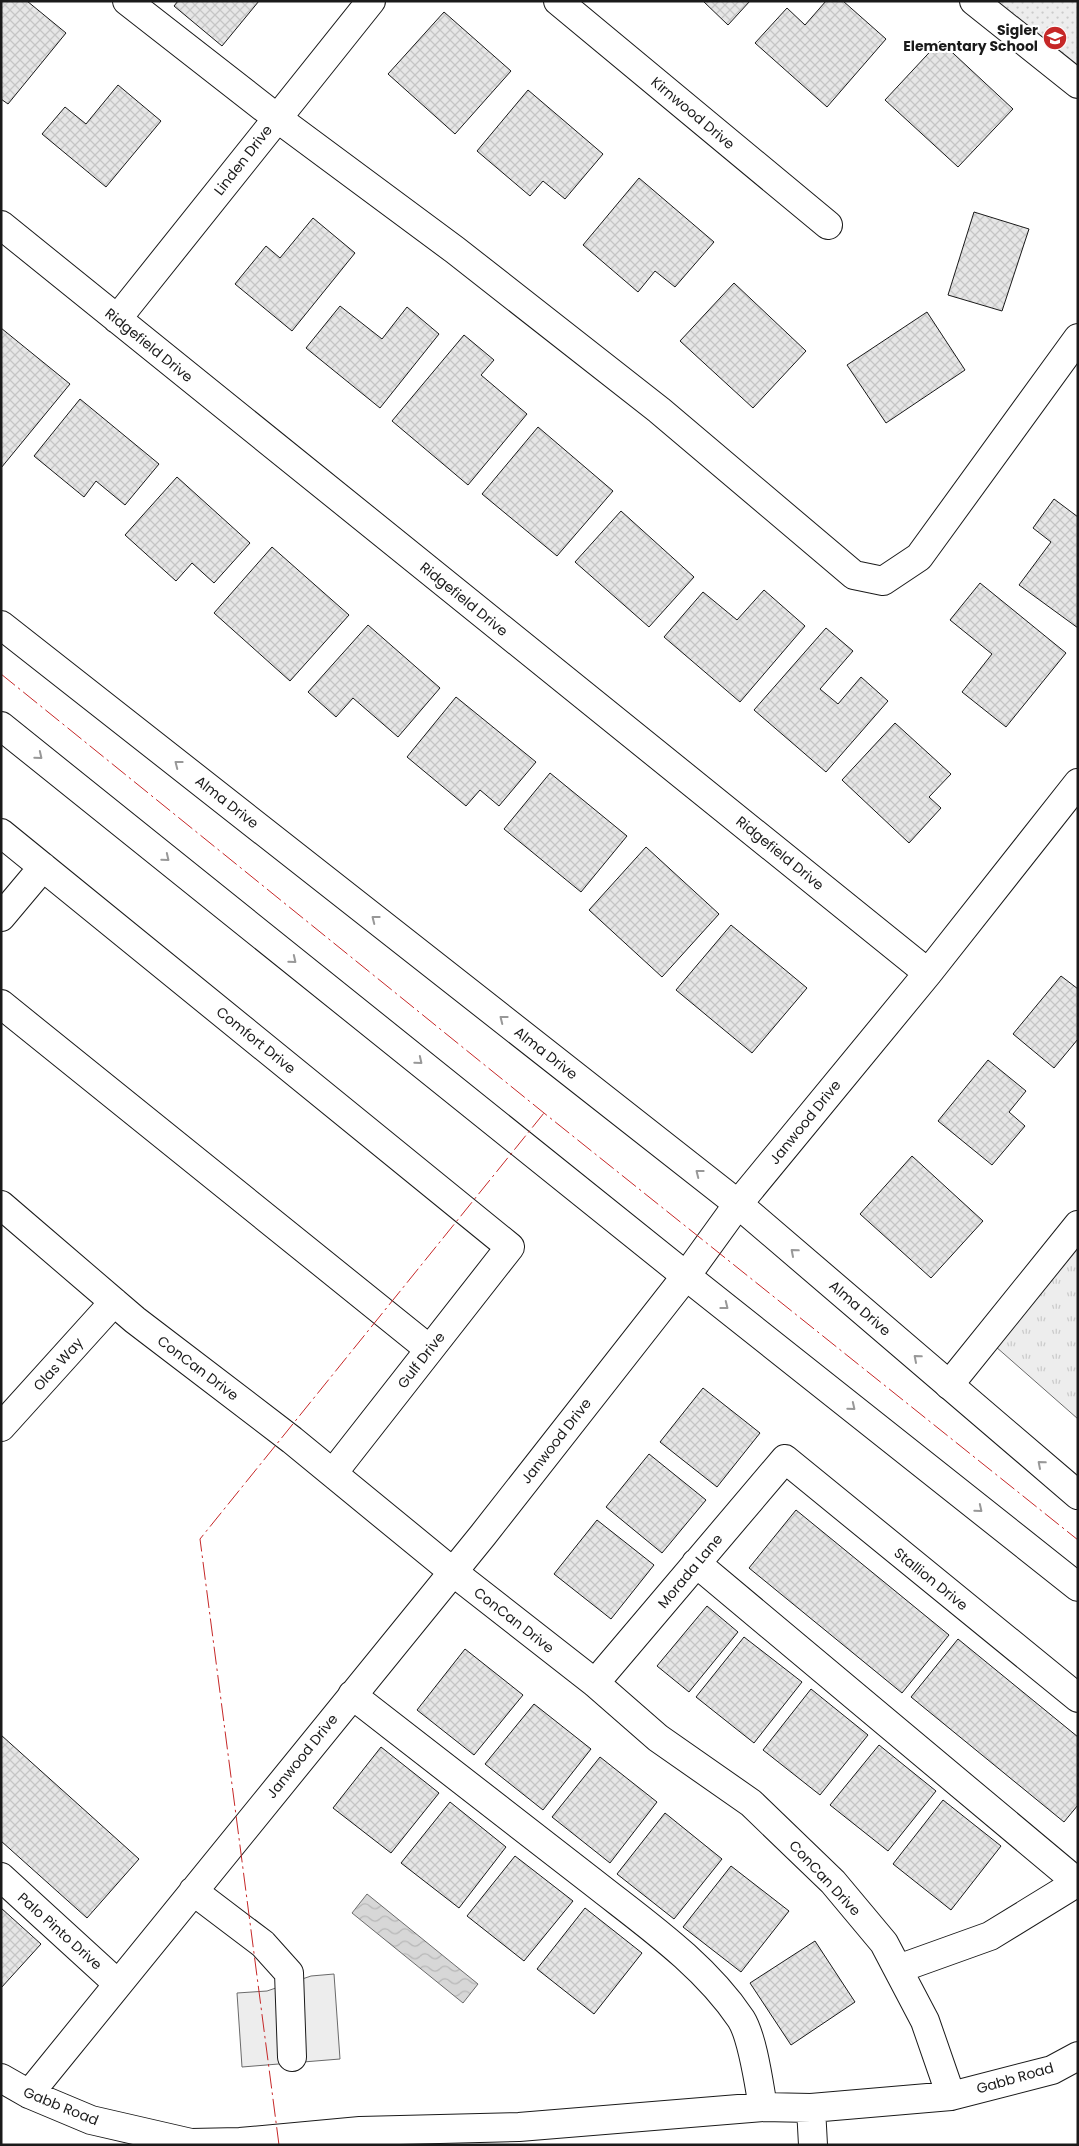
<svg xmlns="http://www.w3.org/2000/svg" width="1079" height="2146" font-family="Poppins,sans-serif">
	<style>
		.grass { fill: url(#grass-dots); stroke: #6a6a6a }
		.park { fill: url(#park-tufts); stroke: #6a6a6a }
		.pitch { fill: #ededed; stroke: #6a6a6a }
		.water { fill: url(#water-waves); stroke: #6a6a6a }
		.building { fill: url(#building-cross-hatch); stroke: #1a1a1a }
		.lines { fill: none; stroke-linecap: round; stroke-linejoin: round }
		.minor-casing { stroke: #1a1a1a; stroke-width: 30 }
		.major-casing { stroke: #1a1a1a; stroke-width: 30 }
		.minor { stroke: #fff; stroke-width: 28 }
		.major { stroke: #fff; stroke-width: 28 }
		.power { stroke: #c62828; stroke-width: 1; stroke-dasharray: 18 4 2.5 4; stroke-linecap: butt }
		.oneway { stroke: #989898 }
		.labels { text-anchor: middle; stroke-width: 4; stroke-linejoin: round; paint-order: stroke }
		.poi-label { font-size: 14px; font-weight: bold; fill: #1a1a1a; stroke: #fff; text-anchor: end }
		.street-label { font-size: 14px; fill: #1a1a1a; stroke: #fff }
	</style>
	<defs>
		<pattern id="grass-dots" width="8" height="8" patternUnits="userSpaceOnUse" patternTransform="scale(1.25)"><rect width="8" height="8" fill="#ededed"/><path d="M2 2h.1M6 6h.1" fill="none" stroke="#cbcbcb" stroke-width="1.8" stroke-linecap="round"/></pattern>
		<pattern id="park-tufts" width="24" height="20" patternUnits="userSpaceOnUse" patternTransform="scale(1.25)"><rect width="24" height="20" fill="#ededed"/><path d="M3 7l-1-3M5 7V3M7 7l1-3M15 17l-1-3M17 17v-4M19 17l1-3" fill="none" stroke="#cbcbcb"/></pattern>
		<pattern id="water-waves" width="16" height="10" patternUnits="userSpaceOnUse" patternTransform="scale(1.25)"><rect width="16" height="10" fill="#d7d7d7"/><path d="M0 5q4-4 8 0t8 0" fill="none" stroke="#b8b8b8"/></pattern>
		<pattern id="building-cross-hatch" width="8" height="8" patternUnits="userSpaceOnUse" patternTransform="scale(1.25)"><rect width="8" height="8" fill="#e6e6e6"/><path d="M0 0l8 8M0 8l8-8" fill="none" stroke="#c5c5c5"/></pattern>
	</defs>
	<rect width="100%" height="100%" fill="#fff"/>
	<path class="grass" d="M985,1H1078V76Z"/>
	<path class="park" d="M1078,1229V1419L987,1339Z"/>
	<path class="pitch" d="M334,1974L340,2059L242,2067L237,1993L267,1991L311,1976Z"/>
	<path class="water" d="M367,1894L478,1984L463,2003L352,1913Z"/>
	<path class="building" d="M1,1H27L66,33L8,104L1,99Z
		M178,1H259L222,46L174,6Z
		M703,1H750L728,25Z
		M826,1H843L886,39L827,107L755,43L787,8L805,25Z
		M444,12L511,71L455,134L388,74Z
		M940,41L1013,109L958,167L885,100Z
		M118,85L161,121L106,187L42,134L65,107L86,124Z
		M528,90L603,154L565,199L543,181L530,196L477,151Z
		M639,178L714,242L675,287L655,271L638,292L583,245Z
		M974,212L1029,229L1002,311L948,295Z
		M313,218L355,253L292,331L235,284L266,246L280,258Z
		M734,283L806,351L753,408L680,341Z
		M340,306L382,339L407,307L439,334L380,408L306,348Z
		M927,312L965,370L886,423L847,365Z
		M1,328L70,384L1,468Z
		M464,335L494,360L481,375L527,414L468,485L392,421Z
		M80,399L159,464L125,505L96,481L84,497L34,456Z
		M538,427L613,491L557,556L482,494Z
		M177,477L250,543L214,583L192,563L176,581L125,535Z
		M1054,499L1078,517V628L1019,585L1051,542L1033,528Z
		M621,511L694,577L649,627L575,562Z
		M272,547L349,615L290,681L214,613Z
		M980,583L1066,653L1006,727L962,692L992,654L950,620Z
		M764,590L805,626L740,702L664,637L703,592L737,620Z
		M368,625L440,688L398,737L353,698L336,717L308,692Z
		M826,628L853,651L820,689L838,704L861,677L888,701L826,772L754,710Z
		M456,697L536,762L499,806L480,790L466,806L407,757Z
		M895,723L951,774L929,797L941,808L909,843L842,780Z
		M550,773L627,836L581,892L504,829Z
		M646,847L719,914L662,977L589,910Z
		M731,925L807,988L752,1053L676,990Z
		M1061,976L1078,989V1039L1054,1068L1013,1034Z
		M988,1060L1026,1091L1009,1112L1025,1126L992,1165L938,1121Z
		M912,1156L983,1221L931,1278L860,1214Z
		M703,1388L760,1433L717,1487L660,1442Z
		M649,1454L706,1500L662,1553L606,1507Z
		M796,1510L949,1635L902,1693L749,1568Z
		M597,1520L654,1565L611,1619L554,1574Z
		M707,1606L738,1632L689,1692L657,1666Z
		M744,1637L802,1682L754,1743L696,1697Z
		M958,1639L1078,1737V1805L1064,1822L911,1697Z
		M465,1649L523,1695L474,1755L417,1710Z
		M811,1689L868,1735L820,1795L763,1750Z
		M534,1704L591,1749L543,1810L485,1764Z
		M1,1735L139,1859L87,1918L1,1841Z
		M879,1745L936,1791L888,1851L830,1805Z
		M381,1747L439,1793L391,1853L333,1808Z
		M600,1757L657,1802L610,1863L552,1817Z
		M943,1800L1001,1846L951,1910L893,1864Z
		M450,1802L506,1847L459,1908L401,1863Z
		M665,1813L722,1859L674,1919L617,1874Z
		M515,1856L573,1901L524,1961L467,1916Z
		M731,1866L789,1911L741,1972L683,1927Z
		M1,1908L41,1944L1,1988Z
		M585,1908L642,1953L594,2014L537,1969Z
		M815,1941L855,2002L791,2045L750,1983Z"/>
	<g class="lines">
		<g class="minor-casing">
			<path id="minor" d="M127,1L277,118L455,250L659,410L854,575L883,581L919,557L1078,338
				M558,1L828,225
				M974,1L1078,84
				M1,225L928,973
				M117,319L371,1
				M1,833L510,1247L333,1473
				M1,917L43,867
				M1,1004L429,1349
				M1,1205L135,1320L292,1440L453,1572L595,1683L658,1738L751,1803L833,1882L884,1943L925,2021L951,2096
				M949,1385L1078,1225
				M1,1427L114,1302
				M696,1563L1077,1882
				M595,1683L785,1459L1078,1698
				M352,1695C433,1758 514,1820 594,1883C646,1924 704,1964 741,2019C753,2038 759,2085 763,2107
				M1,1877L118,1984
				M193,1891L263,1944L289,1973L292,2057
				M898,1969L990,1936L1078,1882
				M1,2078L29,2094L91,2120L191,2143L240,2142L360,2131L519,2127L763,2107L811,2108L951,2096L1052,2070L1078,2056
				M29,2094L483,1535L686,1276L738,1204L928,973L1078,783
				M811,2108L813,2145"/>
		</g>
		<g class="major-casing">
			<path id="major" d="M1,625L738,1204L1078,1495
				M1,726L686,1276L1078,1587"/>
		</g>
		<use href="#minor" class="minor"/>
		<use href="#major" class="major"/>
		<path class="power" d="M1,674L544,1113L1078,1540
			M279,2145L200,1539L544,1113"/>
	</g>
	<defs><path id="oneway-chevron" d="M-2-3.5L2.5 0L-2 3.5" fill="none" stroke-width="1.6" stroke-linecap="round" stroke-linejoin="round" transform="scale(1.25)"/></defs>
	<g class="oneway">
		<use href="#oneway-chevron" transform="translate(39 756) rotate(39)"/>
		<use href="#oneway-chevron" transform="translate(178 764) rotate(-142)"/>
		<use href="#oneway-chevron" transform="translate(166 858) rotate(39)"/>
		<use href="#oneway-chevron" transform="translate(375 919) rotate(-142)"/>
		<use href="#oneway-chevron" transform="translate(293 960) rotate(39)"/>
		<use href="#oneway-chevron" transform="translate(503 1019) rotate(-142)"/>
		<use href="#oneway-chevron" transform="translate(419 1061) rotate(39)"/>
		<use href="#oneway-chevron" transform="translate(699 1173) rotate(-142)"/>
		<use href="#oneway-chevron" transform="translate(794 1252) rotate(-139)"/>
		<use href="#oneway-chevron" transform="translate(725 1306) rotate(38)"/>
		<use href="#oneway-chevron" transform="translate(917 1358) rotate(-139)"/>
		<use href="#oneway-chevron" transform="translate(852 1407) rotate(39)"/>
		<use href="#oneway-chevron" transform="translate(1041 1464) rotate(-139)"/>
		<use href="#oneway-chevron" transform="translate(979 1509) rotate(39)"/>
	</g>
	<defs>
		<g id="school-disc" transform="scale(1.25)"><circle r="9.5" fill="#c62828" stroke="#fff"/><path d="M0-5L7-2L0 1L-7-2ZM-4 1L0 2.5L4 1V4Q0 6-4 4Z" fill="#fff"/></g>
	</defs>
	<g fill-rule="evenodd">
		<use href="#school-disc" x="1055" y="38"/>
	</g>
	<g class="labels">
		<g class="poi-label">
			<text x="1038" y="35">Sigler<tspan x="1038" dy="16">Elementary School</tspan></text>
		</g>
		<g class="street-label">
			<text transform="translate(693 113) rotate(40)" y="5">Kirnwood Drive</text>
			<text transform="translate(243 160) rotate(-52)" y="5">Linden Drive</text>
			<text transform="translate(149 345) rotate(39)" y="5">Ridgefield Drive</text>
			<text transform="translate(464 599) rotate(39)" y="5">Ridgefield Drive</text>
			<text transform="translate(227 802) rotate(38)" y="5">Alma Drive</text>
			<text transform="translate(780 853) rotate(39)" y="5">Ridgefield Drive</text>
			<text transform="translate(256 1040) rotate(39)" y="5">Comfort Drive</text>
			<text transform="translate(546 1053) rotate(38)" y="5">Alma Drive</text>
			<text transform="translate(805 1122) rotate(-51)" y="5">Janwood Drive</text>
			<text transform="translate(860 1308) rotate(41)" y="5">Alma Drive</text>
			<text transform="translate(421 1360) rotate(-52)" y="5">Gulf Drive</text>
			<text transform="translate(58 1364) rotate(-48)" y="5">Olas Way</text>
			<text transform="translate(198 1368) rotate(37)" y="5">ConCan Drive</text>
			<text transform="translate(556 1441) rotate(-52)" y="5">Janwood Drive</text>
			<text transform="translate(690 1571) rotate(-50)" y="5">Morada Lane</text>
			<text transform="translate(931 1579) rotate(39)" y="5">Stallion Drive</text>
			<text transform="translate(514 1620) rotate(38)" y="5">ConCan Drive</text>
			<text transform="translate(302 1756) rotate(-51)" y="5">Janwood Drive</text>
			<text transform="translate(825 1878) rotate(47)" y="5">ConCan Drive</text>
			<text transform="translate(60 1931) rotate(42)" y="5">Palo Pinto Drive</text>
			<text transform="translate(1015 2078) rotate(-16)" y="5">Gabb Road</text>
			<text transform="translate(61 2106) rotate(22)" y="5">Gabb Road</text>
		</g>
	</g>
	<rect width="1079" height="2146" fill="none" stroke="#1a1a1a" stroke-width="5"/>
</svg>
